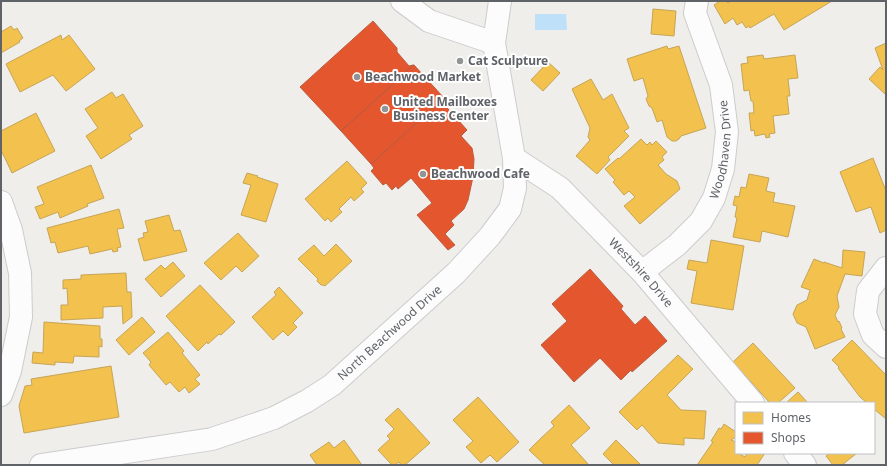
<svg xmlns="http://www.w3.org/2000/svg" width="887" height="466" font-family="'Noto Sans',sans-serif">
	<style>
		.water { fill: #bfe0f9 }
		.homes { fill: #f2c14e; stroke: #c6a556 }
		.shops { fill: #e4572e; stroke: #bc5b3f }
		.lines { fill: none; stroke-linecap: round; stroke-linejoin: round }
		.minor-casing { stroke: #cbcccc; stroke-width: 24 }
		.tertiary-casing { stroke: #cbcccc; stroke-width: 24 }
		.minor { stroke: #fdfcfc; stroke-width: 22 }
		.tertiary { stroke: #fdfcfc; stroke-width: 22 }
		.poi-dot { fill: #919496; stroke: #fff; stroke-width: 1.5 }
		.labels { text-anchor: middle; stroke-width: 4; stroke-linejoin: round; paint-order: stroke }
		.poi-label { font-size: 12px; font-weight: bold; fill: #5f6368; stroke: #fff; text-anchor: start }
		.street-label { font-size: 12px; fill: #5f6368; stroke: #fff }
	</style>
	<rect width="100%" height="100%" fill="#efeeea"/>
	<path class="water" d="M535,14H566L567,30H535Z"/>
	<path class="homes" d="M720,1H726L728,3L731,1H832L784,30L774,14L750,28L749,26L746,28L742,22L737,25L733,18L725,24L714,5Z
		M653,9L676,11L674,36L651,34Z
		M11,26L14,30L17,28L23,38L19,41L20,42L1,53V32Z
		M61,35L62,40L69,35L95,69L66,91L53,75L20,92L6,64Z
		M886,43V95L869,79L880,67L883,70L875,48Z
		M667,46L668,49L679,46L706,128L681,136L679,139L676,141H672L667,137L662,120L657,122L652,108L649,106L646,99L648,96L643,78L634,81L627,59Z
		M763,55L764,59L795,55L798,78L788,79L790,96H787L789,114L773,116L775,133L769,134L770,137L766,138L765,134L755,136L754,130L751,131L749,113H754L753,101H751L749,90L744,91L741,64L748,63L747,57Z
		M548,62L560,73L543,91L531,80Z
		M591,79L603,100L612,94L629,128L624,131L629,136L608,157L610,160L597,174L576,156L590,140L588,137L590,128L572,89Z
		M112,92L116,98L123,94L143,126L129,135L132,139L101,159L86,136L98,128L85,109Z
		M36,113L55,151L12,173L1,150V131Z
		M641,139L647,145L650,142L652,145L656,141L667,152L662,157L664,160L658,165L666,174L677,181L680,189L640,224L624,206L635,197L629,191L624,195L613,182L615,180L605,169L618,158L619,159Z
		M873,158L886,191V230L880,233L871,207L856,212L840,172Z
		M347,161L367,183L361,189L364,192L354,201L351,197L339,209L342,212L331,222L328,218L325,221L305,199Z
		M91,165L104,198L87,204L88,206L60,218L58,212L40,219L35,207L44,204L37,187Z
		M247,173L258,176L257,177L278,184L266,222L241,215L251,185L243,183Z
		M749,174L769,178L766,191L775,193L773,202L795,206L788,237L762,231L760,242L733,237L737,218L735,217L737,206L733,205L735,196L739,197L741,187L746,188Z
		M119,209L124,228L117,229L121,247L117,248L118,251L113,252L112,249L90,254L88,246L58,253L55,242L51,243L47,228Z
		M169,215L174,231L180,230L187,251L144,261L138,239L144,237L143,233L148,232L145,221Z
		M238,233L259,256L242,272L236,266L221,280L204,263Z
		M711,240L744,246L733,310L691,303L697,271L687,269L689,260L707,263Z
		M336,244L352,261L325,286L323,285H321L317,281L318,279L298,259L314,245L324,256Z
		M843,250L865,252L862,276L845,274L837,296L839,307L835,315L838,322L839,321L842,328L841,329L845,337L815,349L806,327L797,323L793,314L797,305L807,300L810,290L801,287L814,259L824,263V262L842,268Z
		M173,262L185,276L161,297L145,279L161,265L165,269Z
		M126,273L127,292H131L132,317L123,324L122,306L103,307V318L61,320V305H68L67,288L63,289V280L81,279V275Z
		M200,285L235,322L221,335L219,334L208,344L207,342L198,351L166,316Z
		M279,287L303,313L293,323L297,327L288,336L283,331L273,340L252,317L276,295L274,292Z
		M142,317L155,332L129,355L116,340Z
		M44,322L100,326V339H102V347L99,346V357L74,356L73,363L55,362V365L32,363L33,352L43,353Z
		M168,332L184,351L182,353L200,375L195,379L200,384L189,393L185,387L179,392L170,382L166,385L149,365L151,362L143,353Z
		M852,340L886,375V419L874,409V403H867L860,397L838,368L839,367L832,360Z
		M753,343L795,388L778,403H770L733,362Z
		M678,355L693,369L667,395L681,410L706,411L704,439L684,438V445L658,443L642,425L637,430L619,412Z
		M111,366L119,417L24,433L19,406L25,386L32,385L31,379Z
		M798,392L808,403H786Z
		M478,397L519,442L497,462L490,455L481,463L466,447L473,441L453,420Z
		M569,405L590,428L571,445L589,465H545L529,450L539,440L554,426L551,422Z
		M398,408L430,443L405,465H401L399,462L395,465H392L378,450L390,439L387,436L394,429L385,420Z
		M724,424L736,432V437L731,440L736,442V453H738L745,457L747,453H765L757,465H697L713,442L711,441L719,428L721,429Z
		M344,440L362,465H317L310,455L329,442L334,448Z
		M616,440L641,465H614L603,454Z
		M830,453H857L842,465H833L826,456Z"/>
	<path class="shops" d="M373,21L397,48V52L409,66L413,65H414L341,131L300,87Z
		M414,65L444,98L371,164L341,131Z
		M441,101L467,130L461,136L472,148L474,159L473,177L468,200L464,209L451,221L454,225L445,234L455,245L448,250L417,215L432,203L411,178L398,189L396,186L392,190L386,183L383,185L371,171L374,168L371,164Z
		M590,269L623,306L621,309L635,325L645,316L667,341L632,372L631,370L621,380L600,358L574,382L541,345L567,321L552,304Z"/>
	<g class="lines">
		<g class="minor-casing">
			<g id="minor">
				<path d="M402,1L429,21L494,43"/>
				<path id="s1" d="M514,158L560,188L642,272L753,403"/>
				<path d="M1,202L11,230L20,273L21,317L10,371L1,395"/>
				<path d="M886,268L868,291L865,314L873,335L886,347"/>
				<path id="s2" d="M642,272L677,245L701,221L714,198L723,169L727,132L721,85L695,13L697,1"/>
				<path d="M795,453L805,465"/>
			</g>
		</g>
		<g class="tertiary-casing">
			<g id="tertiary">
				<path id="s3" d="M41,465L212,439L274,418L307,401L332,385L456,273L490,236L510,209L515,188L514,158L494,43L500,1"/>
			</g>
		</g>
		<use href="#minor" class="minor"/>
		<use href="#tertiary" class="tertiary"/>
	</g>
	<g class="poi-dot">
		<circle cx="460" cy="61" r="4"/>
		<circle cx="357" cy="77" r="4"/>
		<circle cx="385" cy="109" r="4"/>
		<circle cx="423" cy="174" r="4"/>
	</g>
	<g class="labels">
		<g class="poi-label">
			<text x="468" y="65">Cat Sculpture</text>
			<text x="365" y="81">Beachwood Market</text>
			<text x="393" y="106">United Mailboxes<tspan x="393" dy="14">Business Center</tspan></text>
			<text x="431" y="178">Beachwood Cafe</text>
		</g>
		<g class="street-label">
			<text dy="4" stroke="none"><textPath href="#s2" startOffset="154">Woodhaven Drive</textPath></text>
			<text dy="4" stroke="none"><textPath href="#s1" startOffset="172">Westshire Drive</textPath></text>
			<text dy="4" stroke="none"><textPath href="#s3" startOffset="383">North Beachwood Drive</textPath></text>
		</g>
	</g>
	<rect width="887" height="466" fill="none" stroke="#5f6368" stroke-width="4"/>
	<rect x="735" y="402" width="140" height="52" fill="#ffffff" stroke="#bfc1c3"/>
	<rect x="743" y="412" width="20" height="12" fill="#f2c14e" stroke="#bfc1c3"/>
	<text x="771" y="422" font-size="12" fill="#5f6368">Homes</text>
	<rect x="743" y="432" width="20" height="12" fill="#e4572e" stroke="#bfc1c3"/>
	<text x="771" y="442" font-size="12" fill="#5f6368">Shops</text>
</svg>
